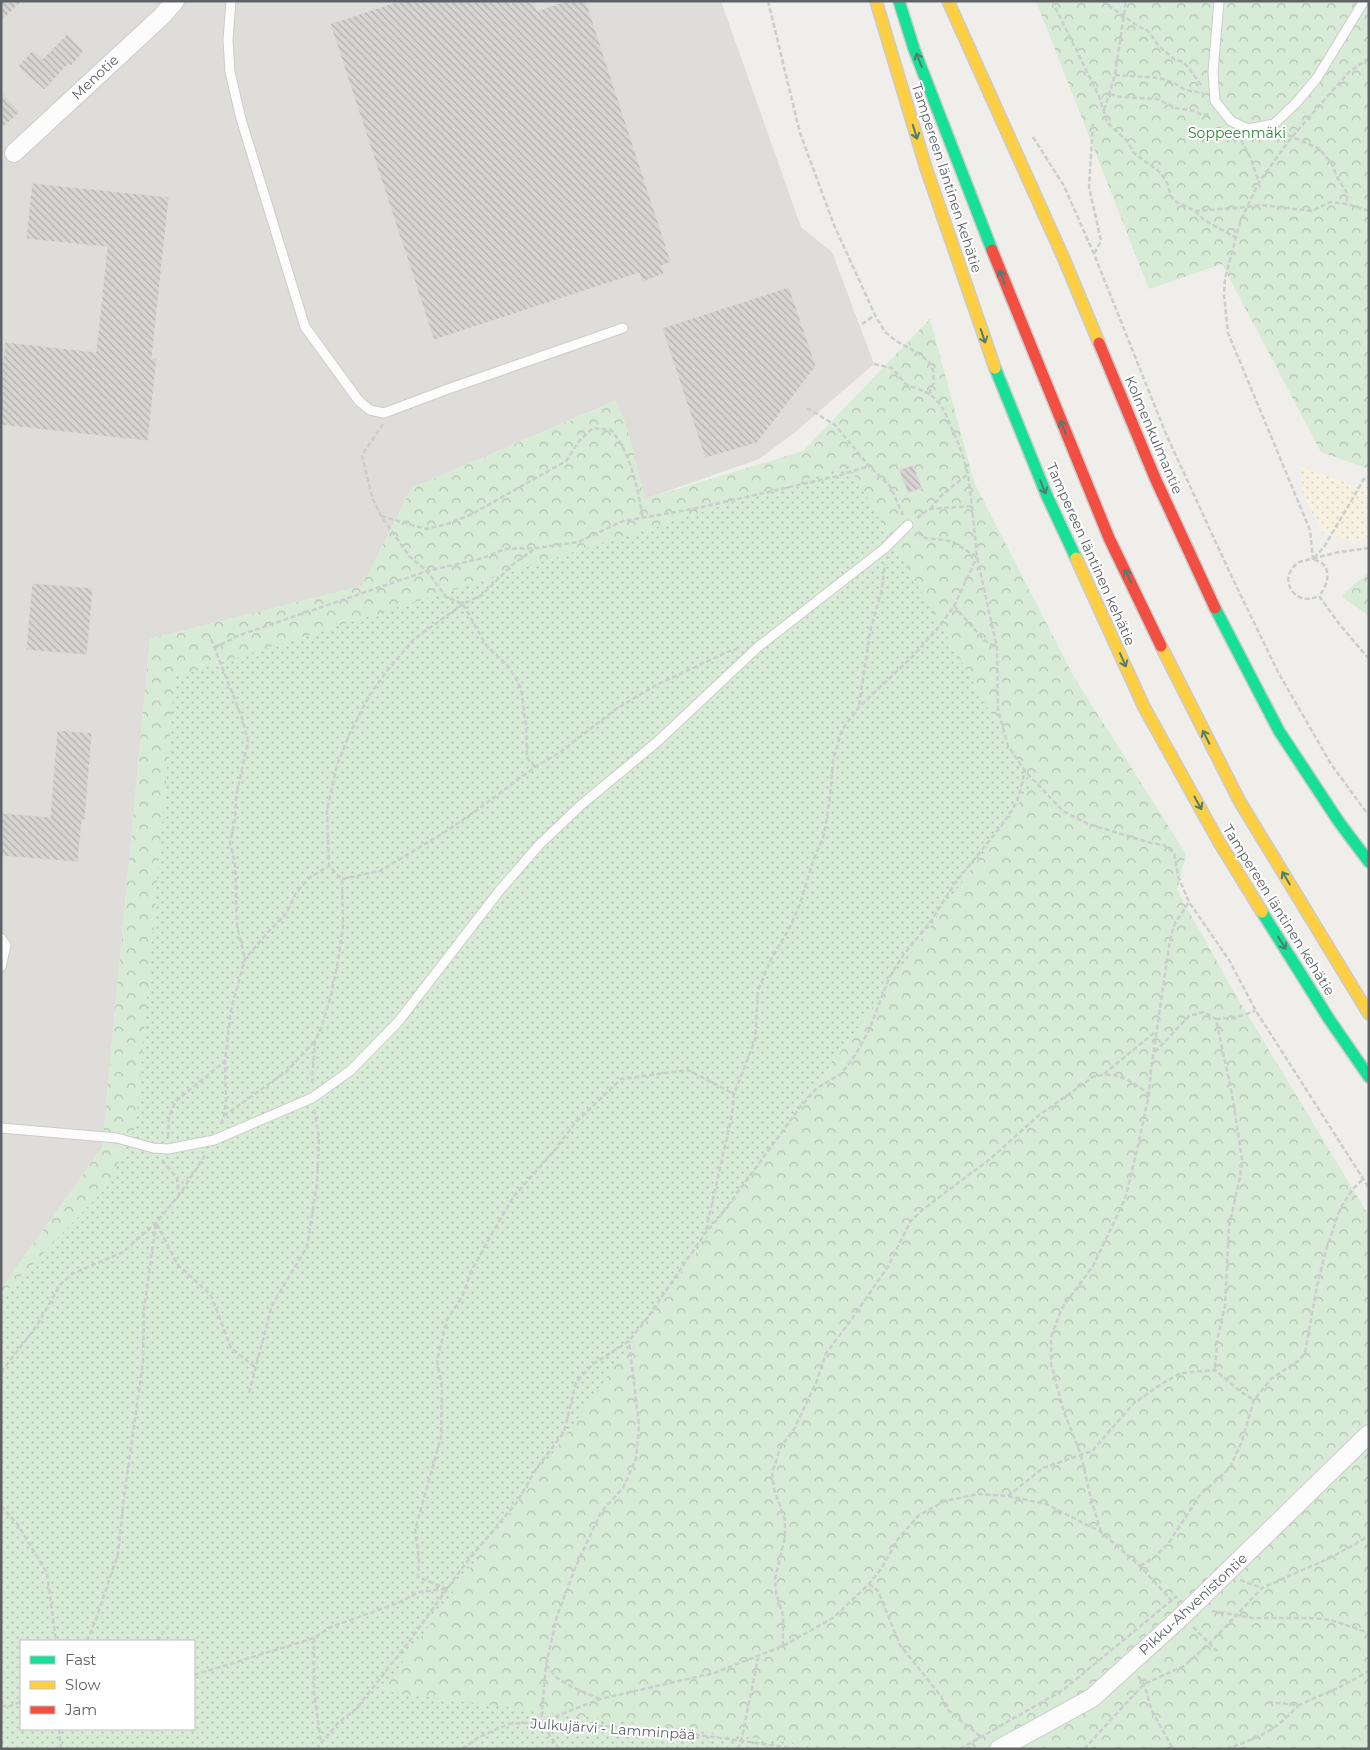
<svg xmlns="http://www.w3.org/2000/svg" width="1370" height="1750" font-family="Montserrat,sans-serif">
	<style>
		.industrial { fill: #dfddda }
		.forest { fill: url(#forest-crowns); fill-rule: evenodd }
		.sand { fill: url(#sand-dots) }
		.park { fill: url(#park-dots); fill-rule: evenodd }
		.building { fill: url(#building-back-hatch); stroke: #deddd9 }
		.lines { fill: none; stroke-linecap: round; stroke-linejoin: round }
		.lane-casing { stroke: #cbcccc; stroke-width: 11 }
		.street-casing { stroke: #cbcccc; stroke-width: 20 }
		.fast-casing { stroke: #cacacb; stroke-width: 14 }
		.slow-casing { stroke: #cacacb; stroke-width: 14 }
		.jam-casing { stroke: #cacacb; stroke-width: 14 }
		.path { stroke: #cacfcc; stroke-width: 2.5; stroke-dasharray: 5 2.5; stroke-linecap: butt }
		.lane { stroke: #fdfcfc; stroke-width: 9 }
		.street { stroke: #fdfcfc; stroke-width: 18 }
		.fast { stroke: #16e098; stroke-width: 11 }
		.slow { stroke: #ffcf43; stroke-width: 11 }
		.jam { stroke: #f24e42; stroke-width: 11 }
		.oneway { stroke: #507c72 }
		.labels { text-anchor: middle; stroke-width: 4; stroke-linejoin: round; paint-order: stroke }
		.street-label { font-size: 14px; fill: #5f6368; stroke: #fff }
		.park-label { font-size: 14px; fill: #348238; stroke: #fff }
	</style>
	<defs>
		<pattern id="forest-crowns" width="20" height="18" patternUnits="userSpaceOnUse" patternTransform="scale(1.25)"><rect width="20" height="18" fill="#d8ebd6"/><path d="M2 6a3 3 0 1 1 6 0M12 15a3 3 0 1 1 6 0" fill="none" stroke="#b2c2b1"/></pattern>
		<pattern id="sand-dots" width="8" height="8" patternUnits="userSpaceOnUse" patternTransform="scale(1.25)"><rect width="8" height="8" fill="#f6f1e1"/><path d="M2 2h.1M6 6h.1" fill="none" stroke="#d5d1c4" stroke-width="1.8" stroke-linecap="round"/></pattern>
		<pattern id="park-dots" width="8" height="8" patternUnits="userSpaceOnUse" patternTransform="scale(1.25)"><rect width="8" height="8" fill="#d8ebd6"/><path d="M2 2h.1M6 6h.1" fill="none" stroke="#b2c2b1" stroke-width="1.8" stroke-linecap="round"/></pattern>
		<pattern id="building-back-hatch" width="6" height="6" patternUnits="userSpaceOnUse" patternTransform="scale(1.25)"><rect width="6" height="6" fill="#d6d5d3"/><path d="M-1 5l2 2M0 0l6 6M5-1l2 2" fill="none" stroke="#b1b0af"/></pattern>
	</defs>
	<rect width="100%" height="100%" fill="#efeeea"/>
	<path class="industrial" d="M1,1H721L801,227L832,252L874,364L793,434L759,459L645,499L627,428L615,401L412,488L362,586L150,639L102,1148L1,1289Z"/>
	<path class="forest" d="M1036,1H1369V469L1321,452L1222,264L1149,289Z
		M930,319L974,482L1074,677L1186,854L1177,890L1234,992L1369,1216V1749H1V1289L102,1148L150,639L362,586L412,488L616,401L627,428L645,499L803,451ZM21,1641H194V1729H21Z
		M1369,572V616L1341,596Z"/>
	<path class="sand" d="M1301,466L1352,485H1369V538L1352,541L1321,532L1302,491Z"/>
	<path class="park" d="M849,466L1032,785L382,1691L842,1749H1V1297L107,1187L136,1125L175,677ZM21,1641H194V1729H21Z"/>
	<path class="building" d="M1,1H22L1,21Z
		M399,1H534L537,11L566,1H586L671,262L661,266L664,274L642,282L639,273L434,340L330,24Z
		M67,34L84,51L71,66L68,64L44,90L18,66L33,50L43,59Z
		M1,92L20,112L1,129Z
		M32,183L169,197L152,358H157L148,441L1,425V376L5,342L96,352L107,247L26,239Z
		M789,287L816,366L757,443L705,458L662,328Z
		M913,465L922,488L908,493L899,470Z
		M32,583L93,588L87,655L26,650Z
		M57,730L92,733L85,820H82L78,862L1,856V813L50,817Z"/>
	<g class="lines">
		<g class="lane-casing">
			<path id="lane" d="M231,1L228,40L230,72L241,119L305,327L359,401L370,410L384,413L448,389L623,328
				M1219,1L1213,72L1215,101L1231,121L1248,129L1274,124L1296,103L1317,78L1364,1
				M1,938L6,945L1,967
				M1,1128L117,1138L153,1148L168,1149L214,1140L312,1098L350,1071L398,1022L500,890L539,845L581,805L657,742L758,647L885,548L908,525"/>
		</g>
		<g class="street-casing">
			<path id="street" d="M14,153L162,16L175,1
				M999,1749L1092,1698L1181,1617L1369,1434"/>
		</g>
		<g class="fast-casing">
			<path id="fast" d="M899,1L914,49L992,250
				M995,368L1047,496L1076,558
				M1215,608L1279,731L1339,822L1369,862
				M1262,912L1329,1019L1369,1077"/>
		</g>
		<g class="slow-casing">
			<path id="slow" d="M876,1L926,168L995,368
				M948,1L1064,259L1099,343
				M1076,558L1144,707L1219,842L1262,912
				M1161,646L1240,802L1369,1014"/>
		</g>
		<g class="jam-casing">
			<path id="jam" d="M992,250L1109,538L1161,646
				M1099,343L1155,478L1215,608"/>
		</g>
		<path class="path" d="M768,1L800,133L834,225L875,315L885,332L896,341L918,353L929,362L933,370L934,383L930,389V394
			M1052,1L1099,96L1107,122L1127,141L1134,153L1161,173L1167,183L1171,196L1175,201L1195,211L1204,220L1235,237
			M1102,1L1138,26L1148,31L1158,45L1175,60L1181,61L1187,66L1202,86
			M1115,75L1160,78L1174,83L1185,90L1203,93
			M1110,94L1120,97L1157,99L1176,108L1195,111L1202,115L1210,114
			M1104,110L1115,75L1126,1
			M1093,124L1089,187L1101,241L1094,254
			M1281,132L1320,149L1332,164L1337,177L1347,193V204
			M1033,137L1064,186L1094,254L1166,434L1229,571L1278,672L1331,764L1369,816
			M1241,140L1250,157L1259,182
			M1195,211L1246,207L1261,205L1312,211L1330,202L1347,204L1369,211
			M862,324L875,315
			M874,364L892,368L906,384L930,394L940,404L946,415L961,450L968,474L972,506L977,557L997,648L998,709L1008,746L1025,771L1063,811L1088,824L1151,843L1164,845L1174,853L1178,876L1189,902L1229,960L1256,1011L1369,1188
			M807,408L835,425L869,466L890,486L903,515
			M383,424L362,455L372,497L381,516L410,557L427,571L446,597L463,604L486,645L509,667L521,688L526,725L527,758L535,767
			M930,509L942,495L968,474
			M381,516L426,529L447,524L472,514L566,461L580,440L593,428L611,430C632,455 637,487 643,518
			M917,518L929,509L972,506
			M918,532L925,538L951,541L977,557
			M1369,548L1339,552L1299,562C1276,578 1294,608 1319,596L1340,625L1369,659
			M1314,558L1324,547L1364,479L1369,477
			M1313,560L1310,530L1228,333L1224,295L1225,279L1240,222L1259,182L1291,138L1349,72L1369,58
			M1314,560C1333,563 1329,585 1319,596
			M954,606L984,640L997,648
			M211,639L242,718L248,741L236,797L235,819L230,843L235,863L237,926L245,959
			M214,648L240,635L427,571L483,558L505,549L536,548L578,542L623,521L693,509L790,487L837,476L869,466
			M859,705L870,632L882,589L885,564
			M342,879L380,871L445,832L480,808L535,767L559,753L616,709L656,685L732,650L737,649
			M1216,1019L1234,1018L1255,1011
			M1155,1052L1189,1016L1204,1012L1216,1019L1232,1094L1242,1159L1240,1177L1229,1226L1225,1306L1217,1340L1215,1370
			M1104,1074L1155,1032
			M312,1083L315,1041L322,1026L331,995L338,961L343,925L342,879L329,866L327,810L337,765L349,735L369,696L387,671L414,639L463,604L482,595L512,565L536,548
			M224,1116L287,1071L315,1041
			M221,1124L224,1116L226,1101L225,1061L231,1010L245,959L269,931L286,914L296,893L309,878L329,866
			M168,1137L169,1116L176,1101L225,1061
			M162,1160L177,1178L179,1193
			M157,1224L177,1264L211,1295L231,1348L256,1368
			M706,1230L732,1115L734,1094L755,1040L758,991L770,961L790,927L800,904L813,861L824,835L830,798L833,760L842,730L859,707L912,657L938,628L954,606L977,557
			M1,1372L36,1327L60,1285L72,1274L123,1252L156,1223L179,1195L206,1154
			M249,1393L272,1305L307,1247L317,1183L319,1137L314,1109
			M1008,1496L1043,1468L1092,1451L1134,1403L1163,1383L1181,1373L1215,1370L1241,1392L1254,1400
			M1,1506L18,1525L47,1573L56,1641
			M1101,1532L1090,1495L1081,1455L1064,1412L1051,1364V1337L1062,1308L1093,1266L1125,1199L1138,1146L1149,1094L1151,1070L1170,940L1175,923L1189,902
			M1140,1566L1155,1557L1168,1544L1200,1495L1230,1468L1242,1441L1254,1400L1271,1379L1298,1361L1305,1353L1317,1286L1326,1250L1340,1209L1352,1190L1364,1178
			M1240,1580L1262,1588
			M869,1584L878,1591L900,1645L941,1696L946,1708L981,1737
			M447,1589L418,1577L419,1559L415,1530L441,1437L442,1388L437,1360L447,1320L462,1297L471,1272L491,1235L514,1196L554,1151L575,1123L621,1079L688,1070L734,1094
			M1212,1611L1253,1618H1310L1331,1620L1369,1633
			M1193,1627L1217,1651
			M314,1638V1693L321,1742
			M87,1641L96,1619L118,1554L124,1497L143,1362L144,1309L156,1223
			M157,1641L168,1627
			M783,1646V1615L776,1593L775,1579L785,1537V1520L774,1489L772,1473L781,1446L793,1431L816,1383L826,1353L849,1323L889,1265L910,1222L922,1210L989,1160L1038,1116L1093,1077C1116,1070 1131,1081 1149,1094
			M546,1665L557,1678L572,1687L600,1699
			M194,1675L314,1638L331,1627L400,1602L419,1592L445,1589
			M1138,1676L1144,1684L1152,1711L1173,1749
			M1268,1702L1299,1705L1342,1686L1369,1671
			M1,1706H10L21,1702
			M541,1722L600,1699L714,1673L783,1646L833,1618L869,1584L881,1569L898,1539L919,1515L945,1501L978,1494L1008,1496L1046,1504L1101,1532L1140,1566L1173,1602
			M59,1729L61,1749
			M972,1743L977,1749
			M316,1749L339,1722L356,1709L411,1639L465,1564L517,1502L536,1469L564,1432L576,1382L593,1364L629,1341L648,1317L706,1232L721,1215L801,1106L817,1088L841,1074L856,1054L870,1028L889,978L904,954L931,921L955,883L1002,825L1017,802L1025,771
			M462,1749L479,1737L508,1724L541,1722L671,1731L799,1749
			M559,1749L541,1722L546,1665L557,1616L576,1566L601,1512L623,1488L636,1459L639,1425L629,1341
			M738,1749L741,1742L758,1658
			M960,1749L1063,1690L1177,1596
			M1084,1749L1144,1684L1184,1666L1209,1644L1262,1588L1330,1558L1369,1536
			M1226,1749C1261,1737 1273,1732 1299,1705"/>
		<use href="#lane" class="lane"/>
		<use href="#street" class="street"/>
		<use href="#fast" class="fast"/>
		<use href="#slow" class="slow"/>
		<use href="#jam" class="jam"/>
	</g>
	<defs><path id="oneway-shaft" d="M-6 0H5M1.5-3L5.5 0L1.5 3" fill="none" stroke-width="1.6" stroke-linecap="round" stroke-linejoin="round" transform="scale(1.25)"/></defs>
	<g class="oneway">
		<use href="#oneway-shaft" transform="translate(919 60) rotate(-111)"/>
		<use href="#oneway-shaft" transform="translate(915 132) rotate(73)"/>
		<use href="#oneway-shaft" transform="translate(1002 277) rotate(-111)"/>
		<use href="#oneway-shaft" transform="translate(983 336) rotate(71)"/>
		<use href="#oneway-shaft" transform="translate(1063 427) rotate(-112)"/>
		<use href="#oneway-shaft" transform="translate(1043 487) rotate(68)"/>
		<use href="#oneway-shaft" transform="translate(1128 576) rotate(-116)"/>
		<use href="#oneway-shaft" transform="translate(1123 660) rotate(66)"/>
		<use href="#oneway-shaft" transform="translate(1206 737) rotate(-117)"/>
		<use href="#oneway-shaft" transform="translate(1198 803) rotate(61)"/>
		<use href="#oneway-shaft" transform="translate(1286 878) rotate(-121)"/>
		<use href="#oneway-shaft" transform="translate(1282 943) rotate(58)"/>
	</g>
	<g class="labels">
		<g class="street-label">
			<text transform="translate(95 77) rotate(-43)" y="5">Menotie</text>
			<text transform="translate(947 178) rotate(72)" y="5">Tampereen läntinen kehätie</text>
			<text transform="translate(1154 435) rotate(67)" y="5">Kolmenkulmantie</text>
			<text transform="translate(1091 554) rotate(66)" y="5">Tampereen läntinen kehätie</text>
			<text transform="translate(1279 910) rotate(58)" y="5">Tampereen läntinen kehätie</text>
			<text transform="translate(1193 1604) rotate(-43)" y="5">Pikku-Ahvenistontie</text>
			<text transform="translate(613 1729) rotate(4)" y="5">Julkujärvi - Lamminpää</text>
		</g>
		<g class="park-label">
			<text x="1237" y="138">Soppeenmäki</text>
		</g>
	</g>
	<rect width="1370" height="1750" fill="none" stroke="#5f6368" stroke-width="5"/>
	<rect x="20" y="1640" width="175" height="90" fill="#ffffff" stroke="#bfc1c3"/>
	<rect x="30" y="1656" width="25" height="8" fill="#16e098" stroke="#bfc1c3"/>
	<text x="65" y="1665" font-size="15" fill="#5f6368">Fast</text>
	<rect x="30" y="1681" width="25" height="8" fill="#ffcf43" stroke="#bfc1c3"/>
	<text x="65" y="1690" font-size="15" fill="#5f6368">Slow</text>
	<rect x="30" y="1706" width="25" height="8" fill="#f24e42" stroke="#bfc1c3"/>
	<text x="65" y="1715" font-size="15" fill="#5f6368">Jam</text>
</svg>
